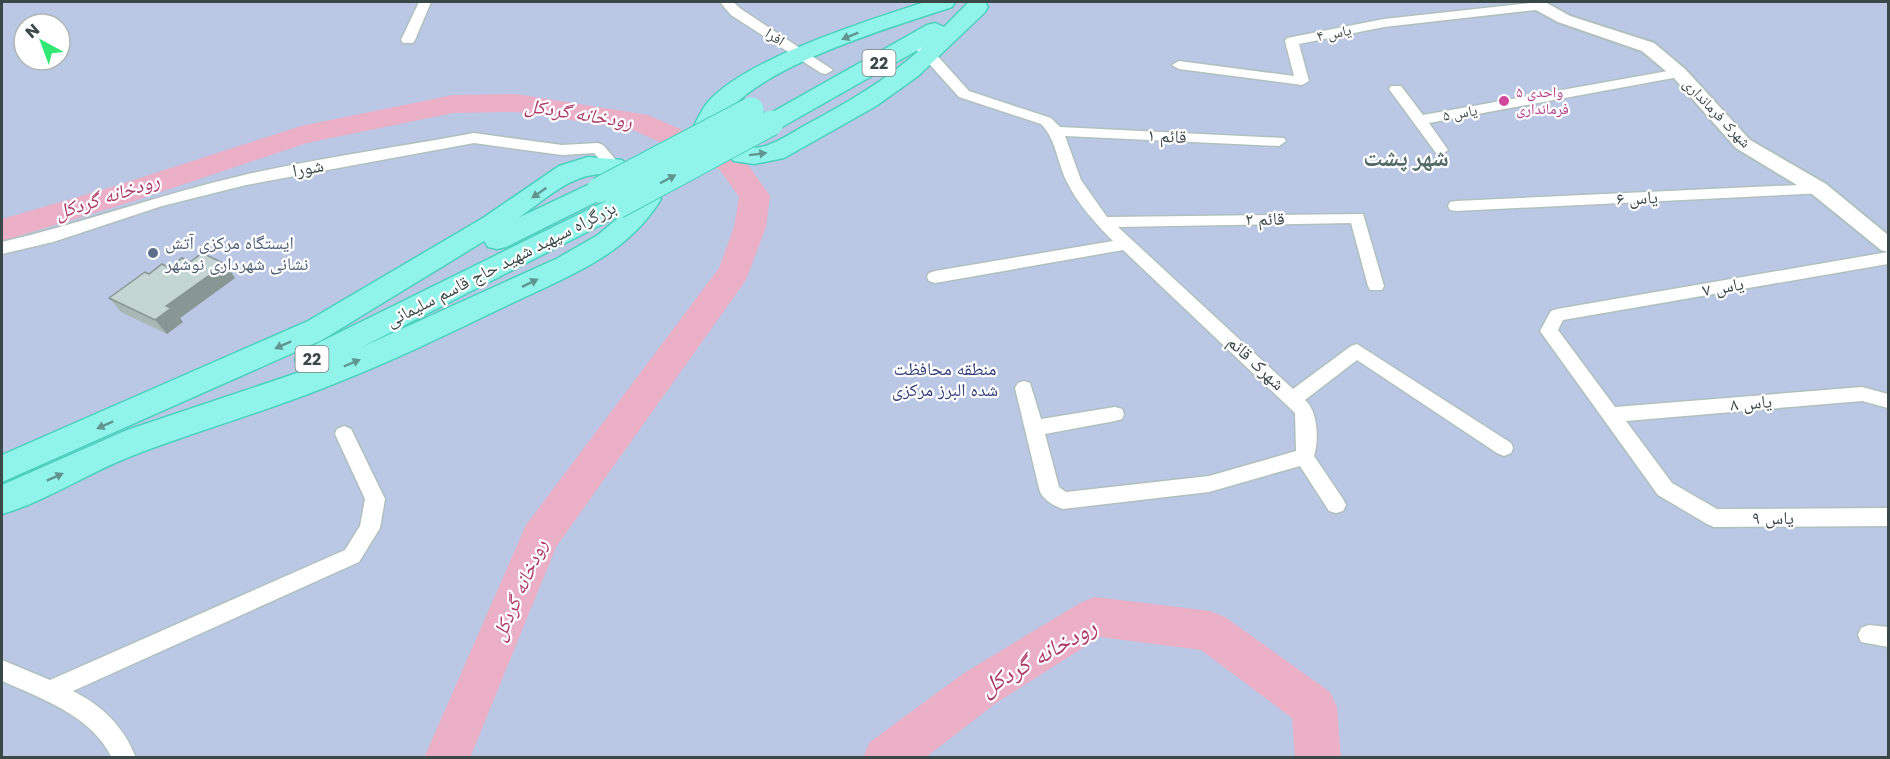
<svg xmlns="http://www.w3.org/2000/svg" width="1890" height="759" font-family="Poppins,'Noto Naskh Arabic',sans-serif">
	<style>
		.green { fill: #bac8e5; fill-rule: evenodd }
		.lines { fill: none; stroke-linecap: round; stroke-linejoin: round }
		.river { fill: #ebafc6; fill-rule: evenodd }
		.minor-casing { stroke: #b0c0be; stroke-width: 3 }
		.tertiary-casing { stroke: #b0c0be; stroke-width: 4 }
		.trunk-casing { stroke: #4ad1bd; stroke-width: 3 }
		.minor { fill: #fff; fill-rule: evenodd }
		.tertiary { fill: #fff; fill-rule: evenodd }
		.trunk { fill: #90f4ea; fill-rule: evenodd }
		.trunk-bridge-casing { stroke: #4ad1bd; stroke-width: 27; stroke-linecap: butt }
		.trunk-bridge { stroke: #90f4ea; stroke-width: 25 }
		.wall { fill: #a8b8b5 }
		.shaded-wall { fill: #889694 }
		.building { fill: #c3d6d3; stroke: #889694; stroke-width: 1.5 }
		.oneway { fill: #619690 }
		.hotel-dot { fill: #d1479c; stroke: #fff; stroke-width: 2 }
		.service-dot { fill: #5c6f8a; stroke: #fff; stroke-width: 2 }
		.labels { text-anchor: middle; stroke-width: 4.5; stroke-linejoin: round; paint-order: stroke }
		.far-street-label { font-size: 15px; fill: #3a4947; stroke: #fff }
		.far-hotel-label { font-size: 15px; fill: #b23c85; stroke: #fff; text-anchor: start }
		.shield { fill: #fff; stroke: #75807e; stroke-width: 1.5 }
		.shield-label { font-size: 16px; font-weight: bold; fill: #3a4947 }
		.street-label { font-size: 18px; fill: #3a4947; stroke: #fff }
		.service-label { font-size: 18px; fill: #4e5e75; stroke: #fff; text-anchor: start }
		.park-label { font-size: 18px; fill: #313d77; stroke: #fff }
		.water-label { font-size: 20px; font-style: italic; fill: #ad3b64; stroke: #fff }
		.district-label { font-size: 24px; font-weight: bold; fill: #536b67; stroke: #fff }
		.near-water-label { font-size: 24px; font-style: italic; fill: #ad3b64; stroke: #fff }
	</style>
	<rect width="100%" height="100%" fill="#edf5f4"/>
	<path class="green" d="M2,2H1888V757H2ZM24,24H60V60H24Z"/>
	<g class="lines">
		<path class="river" d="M516,94L648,115L742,156L770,196L766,227L746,280L556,547L470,758H424L526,525L719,268L734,227L739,197L720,170L631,129L516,112L453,113L307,143L134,201L2,241V219L112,187L301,126L453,95Z
			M1095,597L1210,611L1225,617L1330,692L1337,707L1341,758H1295L1292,718L1201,650L1100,637L996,703L925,758H863L870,742L964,673L1080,603Z"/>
		<g class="minor-casing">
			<path id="minor" d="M419,2H431L415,40L413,43H403L401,40Z
				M720,2H733L741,9L833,70L826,74L821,73L731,15Z
				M1540,2L1545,3L1546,6L1545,9L1384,27L1299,44L1309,81L1302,85L1179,69L1172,65L1179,61L1294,76L1285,41L1287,38L1384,19Z
				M919,40L924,41L969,91L1051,118L1060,127L1284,138L1286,141L1279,146L1065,136L1081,180L1107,217L1363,214L1384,286L1382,290H1370L1368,286L1351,223L1118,227L1293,389L1351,346L1357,344L1511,443L1513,448L1511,453L1504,456L1497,453L1357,360L1305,400C1318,411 1319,440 1314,456L1343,499L1346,505L1343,511L1336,513L1329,511L1300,466L1209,492L1063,509C1054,506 1045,501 1040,492L1015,388L1018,383L1024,381L1030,383L1041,419L1115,407L1122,409L1124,414L1122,419L1115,421L1045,434L1059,487L1066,492L1209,476L1296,451L1295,413L1123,250L935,283L929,281L927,277L929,273L935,271L1113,241C1096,224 1076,202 1066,180C1057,161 1056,139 1041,124L959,97L914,47L912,44Z
				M1679,69L1686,73L1684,76L1429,123L1448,150L1441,155L1436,153L1389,89L1391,86H1401L1423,115Z
				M474,133L562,145L598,143L603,145L621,166L618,169H608L594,153L562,155L474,143L246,185L162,206L53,242L2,254V242C83,223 162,194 244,175C320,158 398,147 474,133Z
				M1819,184L1827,189L1824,193L1456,211L1450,210L1448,206L1450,202L1456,201Z
				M1888,252V264L1563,320L1558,330L1615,407L1862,387L1888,394V408L1862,401L1626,421L1672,483L1717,509L1888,508V526L1714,527L1707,524L1658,495L1540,331L1551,311L1557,309Z
				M344,426L351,429L385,499L380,528L359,562L73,691C103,706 124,727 136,758H112C91,715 42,699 2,681V660L50,680L345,550L360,526L365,499L335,434L337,429Z
				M1869,625L1888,627V647L1861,642L1858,635L1861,628Z"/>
		</g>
		<g class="tertiary-casing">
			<path id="tertiary" d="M1528,2H1545L1570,16L1654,43L1685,69L1750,140L1826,184L1888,235V252L1881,250L1812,194L1736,148L1673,77L1642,51L1558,22L1534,9Z"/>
		</g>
		<g class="trunk-casing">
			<path id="trunk" d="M925,2H955L952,7C892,27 749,68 719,124L750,148C769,149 788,135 804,126C847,103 887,80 923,47L780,128L771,131L762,128L759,123L762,118L927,25L935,23L944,27L969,2H985L988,7L985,12L918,76L876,106L784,158L754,164L734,161L694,126C698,118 702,109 708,102C747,58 867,21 925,2Z
				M588,157L622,160L661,199C626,257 565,277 508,305C448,334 388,363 326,387C263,412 197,431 134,455C89,472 47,501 2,514V485L127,430L306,370L300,368L295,360L300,352L608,200L617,197L626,200L630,206L628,209L634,201L606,174C572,172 545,200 518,218L590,184L599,181L608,184L612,190L608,196L506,247L497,249L488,247L484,241L322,340L2,482V455L308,321L483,218L559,166ZM624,213L598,235L558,258L362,347Z"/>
		</g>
		<use href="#minor" class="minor"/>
		<use href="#tertiary" class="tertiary"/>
		<use href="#trunk" class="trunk"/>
		<g class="trunk-bridge-casing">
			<path id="trunk-bridge" d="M599,190L751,110
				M617,206L771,123"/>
		</g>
		<use href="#trunk-bridge" class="trunk-bridge"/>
	</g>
	<path class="wall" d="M190,262L225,264L235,278L180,318L183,322L167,334L121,312L109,298L149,274Z"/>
	<path class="shaded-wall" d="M225,264L235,278L180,318L183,322L167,334L155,320L166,306Z"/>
	<path class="building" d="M202,253L225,264L166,306L171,308L155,320L109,298L145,272L149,274L162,264L169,268L182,258L190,262Z"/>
	<defs><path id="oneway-solid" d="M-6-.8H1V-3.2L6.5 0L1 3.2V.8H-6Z" transform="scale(1.5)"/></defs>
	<g class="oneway">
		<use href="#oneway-solid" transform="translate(850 36) rotate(158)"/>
		<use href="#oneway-solid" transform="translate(758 154) rotate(-7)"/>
		<use href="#oneway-solid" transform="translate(668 179) rotate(-28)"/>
		<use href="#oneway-solid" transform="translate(539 193) rotate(145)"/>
		<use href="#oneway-solid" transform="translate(530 283) rotate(-26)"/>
		<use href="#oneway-solid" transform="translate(283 345) rotate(156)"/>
		<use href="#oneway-solid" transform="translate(352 363) rotate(-23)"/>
		<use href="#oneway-solid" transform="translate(105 425) rotate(156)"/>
		<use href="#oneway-solid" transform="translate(55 477) rotate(-24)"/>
	</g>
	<circle class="hotel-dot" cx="1504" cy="101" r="6"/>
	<circle class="service-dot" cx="153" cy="253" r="6"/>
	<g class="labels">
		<g class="far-street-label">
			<text transform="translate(1334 33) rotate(-11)" y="5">یاس ۴</text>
			<text transform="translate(775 37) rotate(33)" y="5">افرا</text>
			<text transform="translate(1460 113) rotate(-10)" y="5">یاس ۵</text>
			<text transform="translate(1717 113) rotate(46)" y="5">شهرک فرمانداری</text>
		</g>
		<g class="far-hotel-label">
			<text x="1516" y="97">۵ واحدی<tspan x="1516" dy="17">فرمانداری</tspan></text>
		</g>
		<g class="shield">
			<rect x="862.5" y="50" width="33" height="26" rx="4.5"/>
			<rect x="295.5" y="346" width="33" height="26" rx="4.5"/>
		</g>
		<g class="shield-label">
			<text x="879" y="69">22</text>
			<text x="312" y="365">22</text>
		</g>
		<g class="street-label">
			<text transform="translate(1167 136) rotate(3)" y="6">قائم ۱</text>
			<text transform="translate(308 168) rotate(-11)" y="6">شورا</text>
			<text transform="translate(1637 198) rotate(-3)" y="6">یاس ۶</text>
			<text transform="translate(1265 219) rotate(-1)" y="6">قائم ۲</text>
			<text transform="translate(501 264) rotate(-27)" y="6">بزرگراه سپهبد شهید حاج قاسم سلیمانی</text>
			<text transform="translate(1723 287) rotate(-10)" y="6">یاس ۷</text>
			<text transform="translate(1256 363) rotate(43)" y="6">شهرک قائم</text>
			<text transform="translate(1751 403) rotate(-5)" y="6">یاس ۸</text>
			<text x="1773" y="524">یاس ۹</text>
		</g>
		<g class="service-label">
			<text x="165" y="249">ایستگاه مرکزی آتش<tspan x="165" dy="21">نشانی شهرداری نوشهر</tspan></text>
		</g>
		<g class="park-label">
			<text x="945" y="375">منطقه محافظت<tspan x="945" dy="21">شده البرز مرکزی</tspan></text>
		</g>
		<g class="water-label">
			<text transform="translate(579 113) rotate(9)" y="7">رودخانه گردکل</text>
			<text transform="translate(107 196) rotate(-18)" y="7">رودخانه گردکل</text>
			<text transform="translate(519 590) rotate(-66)" y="7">رودخانه گردکل</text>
		</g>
		<g class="district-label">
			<text x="1406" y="166">شهر پشت</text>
		</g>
		<g class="near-water-label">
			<text transform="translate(1038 657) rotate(-30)" y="8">رودخانه گردکل</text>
		</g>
	</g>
	<rect width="1890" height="759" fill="none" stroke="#3a4947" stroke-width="6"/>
	<g transform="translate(42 42) rotate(319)"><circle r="28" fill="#ffffff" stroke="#b0b6b5" stroke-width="1.5"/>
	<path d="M0-4.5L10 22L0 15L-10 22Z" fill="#31e874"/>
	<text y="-9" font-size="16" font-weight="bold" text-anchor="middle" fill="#3a4947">N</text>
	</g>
</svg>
